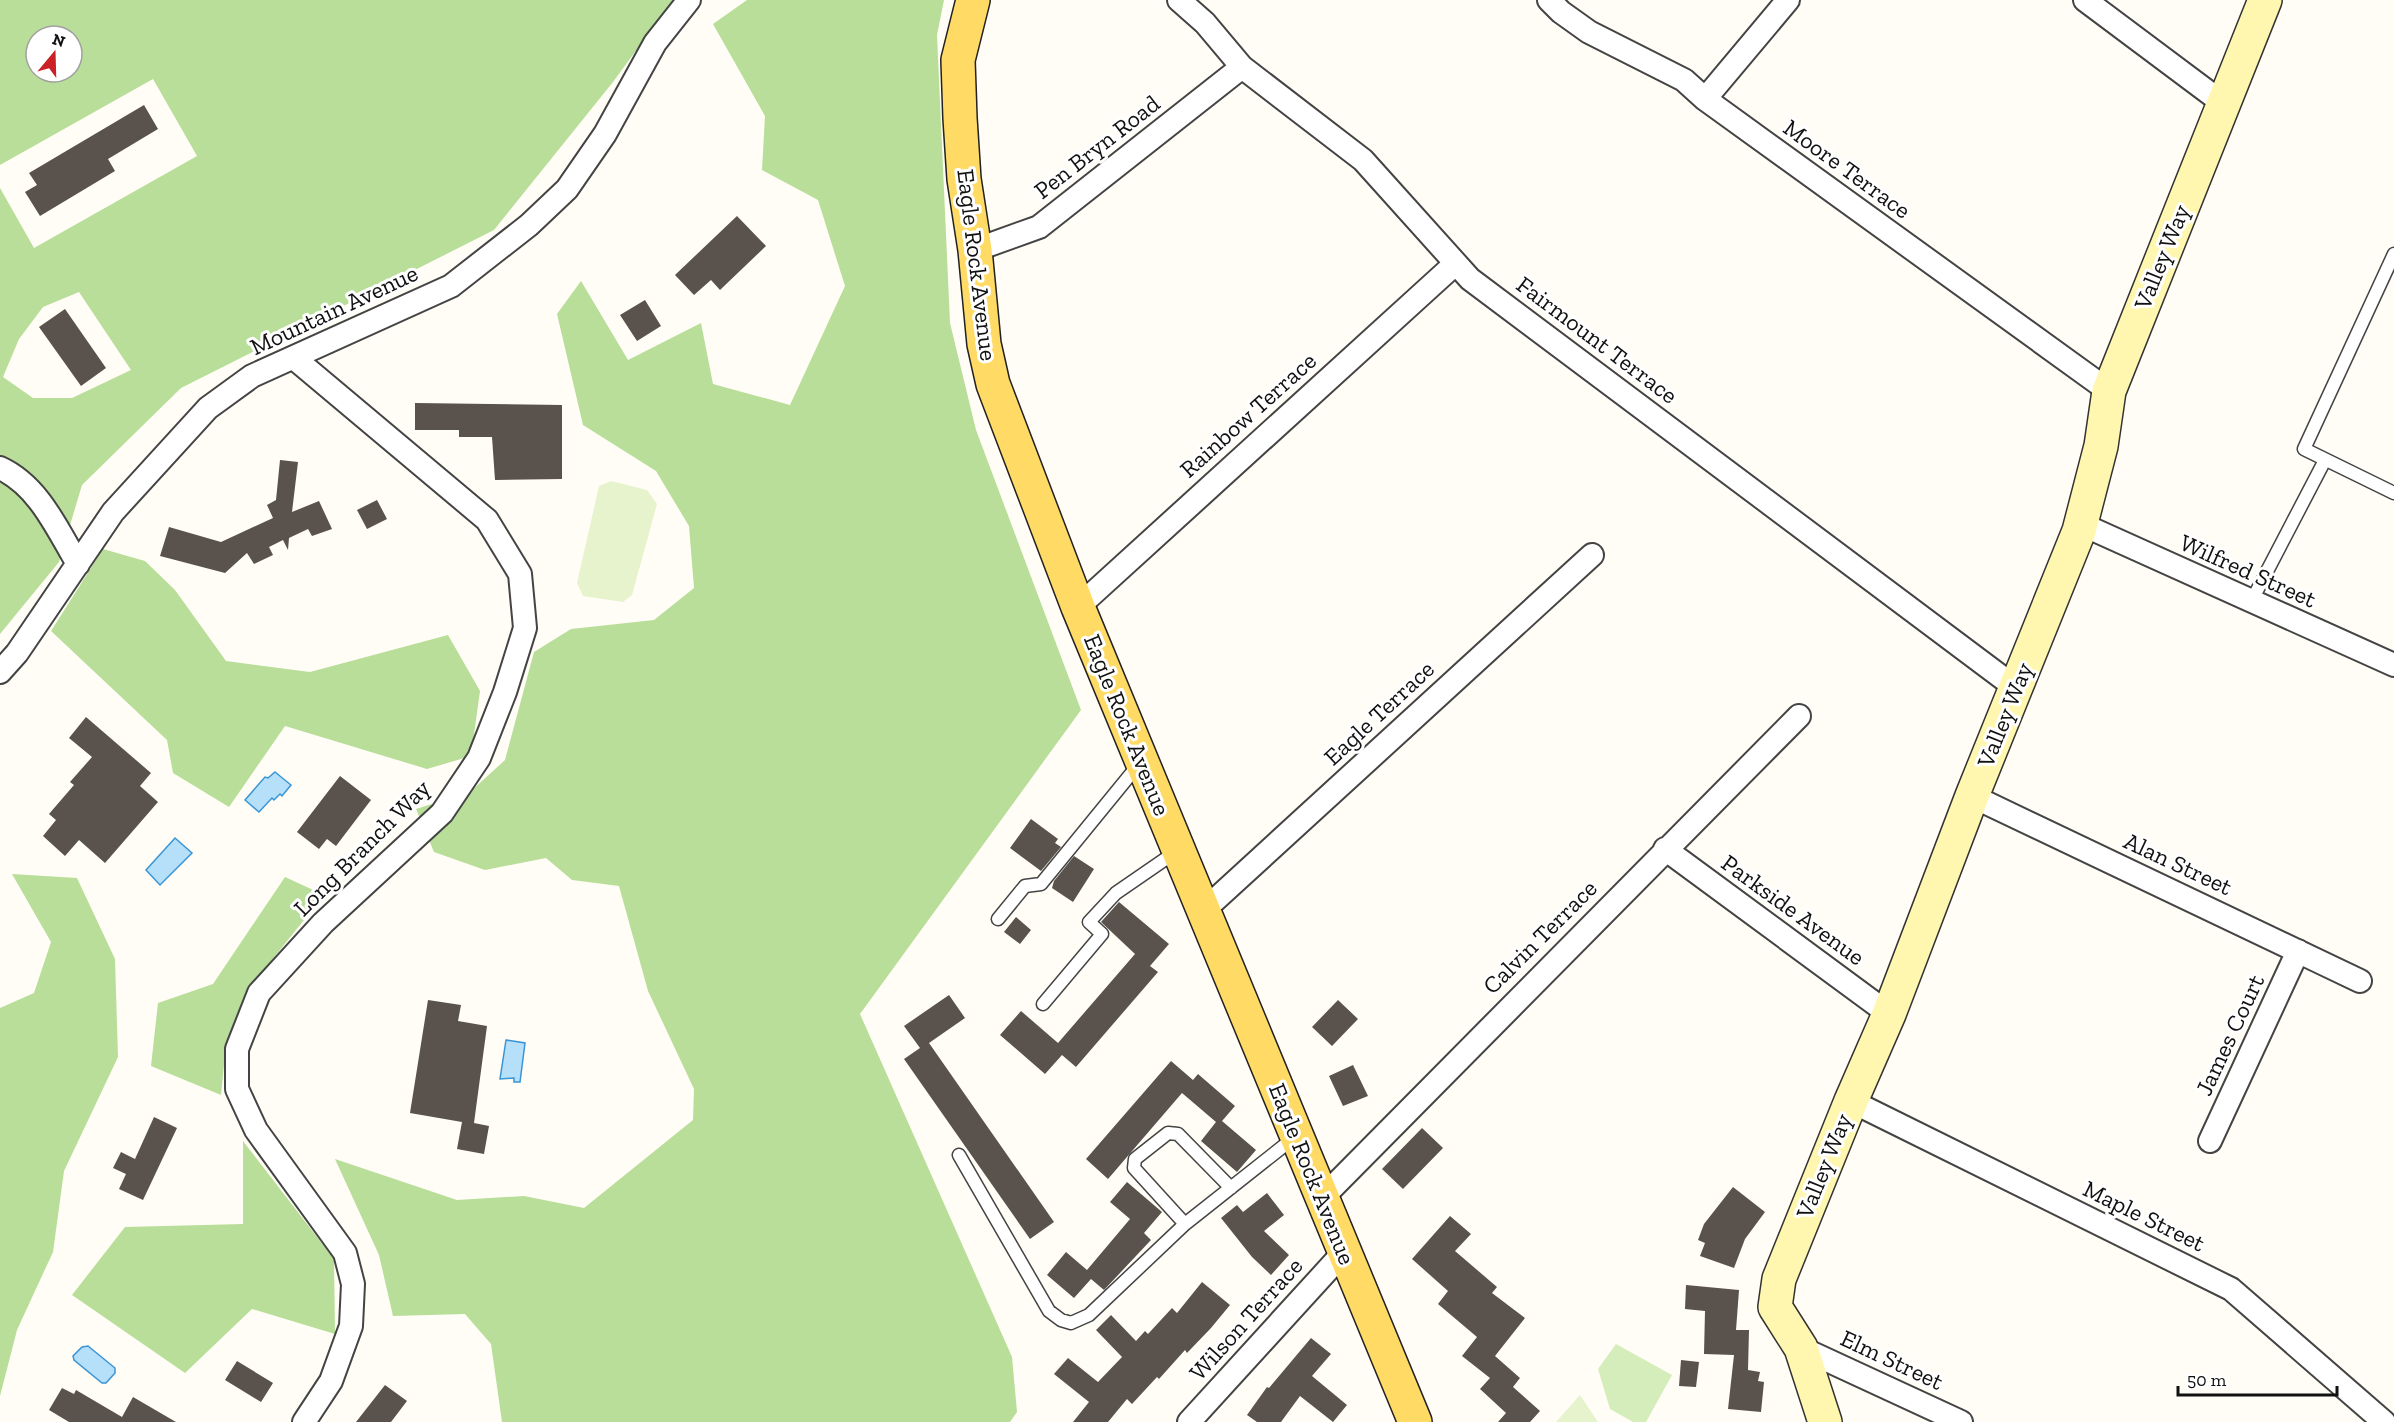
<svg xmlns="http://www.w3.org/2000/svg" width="2394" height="1422" font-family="'Zilla Slab',serif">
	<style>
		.green { fill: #d4edbb }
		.forest { fill: #b8de99; fill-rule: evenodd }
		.pitch { fill: #e6f3cd }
		.water { fill: #b6e0f9; stroke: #3995d5; stroke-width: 1.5 }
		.building { fill: #5a524c }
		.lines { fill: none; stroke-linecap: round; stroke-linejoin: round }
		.lane-casing { stroke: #444; stroke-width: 15 }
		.street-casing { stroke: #444; stroke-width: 26 }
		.secondary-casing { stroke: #333; stroke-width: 36 }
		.primary-casing { stroke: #222; stroke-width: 36 }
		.lane { stroke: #fff; stroke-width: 12 }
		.street { stroke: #fff; stroke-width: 22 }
		.secondary { stroke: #fff7b0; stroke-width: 33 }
		.primary { stroke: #ffdb65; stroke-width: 33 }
		.labels { text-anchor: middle; stroke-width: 6; stroke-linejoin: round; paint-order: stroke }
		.street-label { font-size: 24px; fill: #111; stroke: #fff }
	</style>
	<rect width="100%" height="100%" fill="#fffdf5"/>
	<path class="green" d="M1616,1344L1672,1375L1646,1422H1633L1610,1409L1598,1369Z"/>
	<path class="forest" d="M0,0H673L613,82L494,230L181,388L82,485L59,562L0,634V188L34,248L197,156L153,79L0,165ZM36,36H72V72H36ZM79,292L131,370L72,398H33L3,377L19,339L43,307Z
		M747,0H944L937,35L950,323L976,430L1081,710L860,1014L1012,1357L1017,1412L1010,1422H502L491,1344L465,1314L393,1316L379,1255L335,1159L457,1200L524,1196L584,1208L693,1120L694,1089L648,991L619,886L572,880L546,858L485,870L434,852L416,809L470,792L505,760L534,652L571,629L654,620L694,588L689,526L656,471L583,425L557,314L581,281L628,360L701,323L713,384L790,405L845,286L818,200L762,170L765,116L713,24Z
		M103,549L145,561L175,590L226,661L310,672L448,635L480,691L471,756L427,769L285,726L229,807L173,773L167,740L51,631Z
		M12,874L77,878L115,959L118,1057L64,1171L53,1252L17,1330L0,1396V1008L34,993L51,942Z
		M285,877L324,895L259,976L226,1045L221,1095L151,1066L158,1003L213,984Z
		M243,1141L334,1259L335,1334L252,1309L185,1373L72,1295L125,1227L243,1224Z"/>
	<path class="pitch" d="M611,481L647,490L657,504L632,595L623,602L583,596L577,583L599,486Z
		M1580,1395L1598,1422H1556Z"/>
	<path class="water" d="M275,772L291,785L282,796L280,794L274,800L272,798L259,812L245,800L265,777L268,778Z
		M175,838L192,853L160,885L146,870Z
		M506,1040L525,1043L520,1082H514V1078L500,1079Z
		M88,1346L115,1368V1373L106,1383H102L74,1360L73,1356L82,1347Z"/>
	<path class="building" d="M144,105L158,129L108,159L115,171L40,216L25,192L37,185L29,173Z
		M737,216L766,246L720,290L711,280L694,295L675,275Z
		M645,300L661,326L637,341L620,315Z
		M65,309L106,368L81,386L39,327Z
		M415,403L562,405V479L495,480L492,437H459V430H415Z
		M280,460L298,462L292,512L319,501L332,529L312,536L308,529L289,538L288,550L283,540L269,547L273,555L254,564L247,553L225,573L160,556L169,527L221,542L273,518L267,505L276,500Z
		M377,500L387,519L367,529L357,510Z
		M86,717L151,773L140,786L158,802L105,863L79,840L65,856L43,836L56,820L49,814L74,785L70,782L92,757L69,738Z
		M340,776L371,800L336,846L327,839L319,849L297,832Z
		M1031,819L1058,839L1055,843L1061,847L1041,871L1010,848Z
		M1074,856L1094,869L1073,902L1052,888L1054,881Z
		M1119,902L1169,944L1150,966L1158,972L1076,1067L1062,1055L1045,1074L1000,1035L1021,1011L1058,1043L1135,954L1101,922Z
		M1016,917L1031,930L1020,944L1004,932Z
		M949,995L965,1018L929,1043L1054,1222L1030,1239L904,1059L920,1048L904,1026Z
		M428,1000L461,1005L458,1021L487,1026L474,1123L489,1126L484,1154L457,1149L462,1122L410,1113Z
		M1338,1000L1358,1019L1332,1046L1312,1027Z
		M1171,1061L1193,1080L1198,1074L1235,1106L1222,1121L1256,1150L1237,1172L1201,1141L1216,1122L1182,1093L1108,1179L1086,1159Z
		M1353,1065L1368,1096L1343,1106L1329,1076Z
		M154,1117L177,1128L143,1200L119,1189L126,1174L113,1168L121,1152L135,1159Z
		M1422,1128L1443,1148L1403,1189L1382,1169Z
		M1127,1182L1162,1212L1144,1233L1151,1240L1104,1290L1091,1279L1074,1298L1047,1275L1066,1252L1087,1270L1130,1219L1110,1202Z
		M1733,1187L1765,1212L1745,1239L1734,1268L1700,1256L1705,1243L1698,1240L1704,1224Z
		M1267,1193L1284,1215L1264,1231L1289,1255L1271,1275L1252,1257L1221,1218L1237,1205L1243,1212Z
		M1450,1216L1471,1234L1455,1251L1497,1287L1492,1293L1525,1318L1495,1356L1520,1378L1513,1387L1540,1411L1530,1422H1498L1506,1413L1480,1389L1490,1378L1462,1356L1477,1337L1438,1304L1448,1291L1412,1259Z
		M1202,1282L1230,1305L1211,1328L1187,1353L1185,1350L1159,1379L1157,1377L1132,1404L1127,1399L1108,1422H1073L1089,1402L1054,1374L1068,1358L1098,1382L1122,1357L1096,1330L1111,1315L1136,1341L1145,1331L1148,1334L1172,1308L1177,1313Z
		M1686,1285L1739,1290L1736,1330H1749L1748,1370L1760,1372L1758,1381L1764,1382L1761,1412L1728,1409L1734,1355L1704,1354L1705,1311L1685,1309Z
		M1311,1338L1331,1354L1312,1376L1347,1405L1333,1422L1300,1396L1281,1422H1257L1247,1415L1267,1387L1269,1388Z
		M1681,1360L1699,1362L1696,1387L1679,1386Z
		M237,1361L273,1383L261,1402L225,1380Z
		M385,1385L407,1401L391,1422H356Z
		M62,1388L74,1394L76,1390L122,1417L133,1397L176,1422H69L49,1410Z"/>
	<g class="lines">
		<g class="lane-casing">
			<path id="lane" d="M2394,254L2304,449L2394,493
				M2251,602L2325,460
				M998,919L1025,886L1041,884L1139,764
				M1043,1004L1102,934L1089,922L1116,893L1177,851
				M959,1155L1049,1311L1061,1320L1071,1323L1089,1315L1185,1224L1295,1137
				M1185,1224L1134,1168L1135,1159L1168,1133L1178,1134L1231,1188"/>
		</g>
		<g class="street-casing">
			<path id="street" d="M1179,0L1205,23L1242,67L1363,160L1470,279L2016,688
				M1549,0L1561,12L1589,32L1684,80L1705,99L2109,391
				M2085,0L2224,104
				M1705,99L1788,0
				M975,250L1039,227L1242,67
				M294,358L487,520L520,574L525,628L505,692L479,758L442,813L323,923L259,993L237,1049V1089L256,1130L345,1253L353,1284L351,1326L331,1381L304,1422
				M0,468C39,486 57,529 78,564
				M2081,524L2394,665
				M1078,607L1455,264
				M0,672L17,653L113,512L208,408L252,376L451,286L529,225L567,189L605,134L655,43L689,0
				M1972,796L2360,981
				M1665,849L1889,1014
				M1203,911L1592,555
				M1851,1101L2231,1289L2384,1422
				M2210,1141L2298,951
				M1322,1198L1799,716
				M1801,1348L1961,1422
				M1189,1422L1344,1252"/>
		</g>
		<g class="secondary-casing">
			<path id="secondary" d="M1825,1422L1801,1348L1775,1307L1779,1279L1851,1101L1889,1014L1972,796L2079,531L2101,446L2109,391L2265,0"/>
		</g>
		<g class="primary-casing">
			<path id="primary" d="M973,0L958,60L960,118L964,179L975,250L984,344L993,384L1078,607L1415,1422"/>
		</g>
		<use href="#lane" class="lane"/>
		<use href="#street" class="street"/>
		<use href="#secondary" class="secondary"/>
		<use href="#primary" class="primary"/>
	</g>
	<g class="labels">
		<g class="street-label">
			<text transform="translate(1097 147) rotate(-38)" y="8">Pen Bryn Road</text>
			<text transform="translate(1847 169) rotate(36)" y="8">Moore Terrace</text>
			<text transform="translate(2162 257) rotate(-68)" y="8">Valley Way</text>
			<text transform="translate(977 265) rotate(83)" y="8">Eagle Rock Avenue</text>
			<text transform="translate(334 310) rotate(-25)" y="8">Mountain Avenue</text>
			<text transform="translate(1597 340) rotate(37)" y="8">Fairmount Terrace</text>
			<text transform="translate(1248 415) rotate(-42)" y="8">Rainbow Terrace</text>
			<text transform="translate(2248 571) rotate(24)" y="8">Wilfred Street</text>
			<text transform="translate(1379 713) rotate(-43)" y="8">Eagle Terrace</text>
			<text transform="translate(2005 715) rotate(-68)" y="8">Valley Way</text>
			<text transform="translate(1127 725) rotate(68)" y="8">Eagle Rock Avenue</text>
			<text transform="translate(362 848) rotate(-45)" y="8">Long Branch Way</text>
			<text transform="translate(2178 864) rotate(25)" y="8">Alan Street</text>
			<text transform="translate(1793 910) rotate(36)" y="8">Parkside Avenue</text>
			<text transform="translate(1540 937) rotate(-45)" y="8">Calvin Terrace</text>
			<text transform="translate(2230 1035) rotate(-65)" y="8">James Court</text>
			<text transform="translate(1824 1166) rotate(-68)" y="8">Valley Way</text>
			<text transform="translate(1312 1174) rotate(68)" y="8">Eagle Rock Avenue</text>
			<text transform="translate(2144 1216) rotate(26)" y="8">Maple Street</text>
			<text transform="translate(1246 1319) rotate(-48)" y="8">Wilson Terrace</text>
			<text transform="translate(1892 1360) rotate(25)" y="8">Elm Street</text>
		</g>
	</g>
	<g transform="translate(54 54) rotate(19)"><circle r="28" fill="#ffffff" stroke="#a0a0a0" stroke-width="1.5"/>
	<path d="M0-4.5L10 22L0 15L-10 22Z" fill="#ca2026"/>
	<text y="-9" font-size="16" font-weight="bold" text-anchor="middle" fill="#111111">N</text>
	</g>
	<path d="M2178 1386v9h159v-9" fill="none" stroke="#111111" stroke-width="3"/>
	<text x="2187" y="1386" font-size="18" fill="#111111" stroke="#ffffff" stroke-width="4.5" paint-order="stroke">50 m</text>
</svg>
